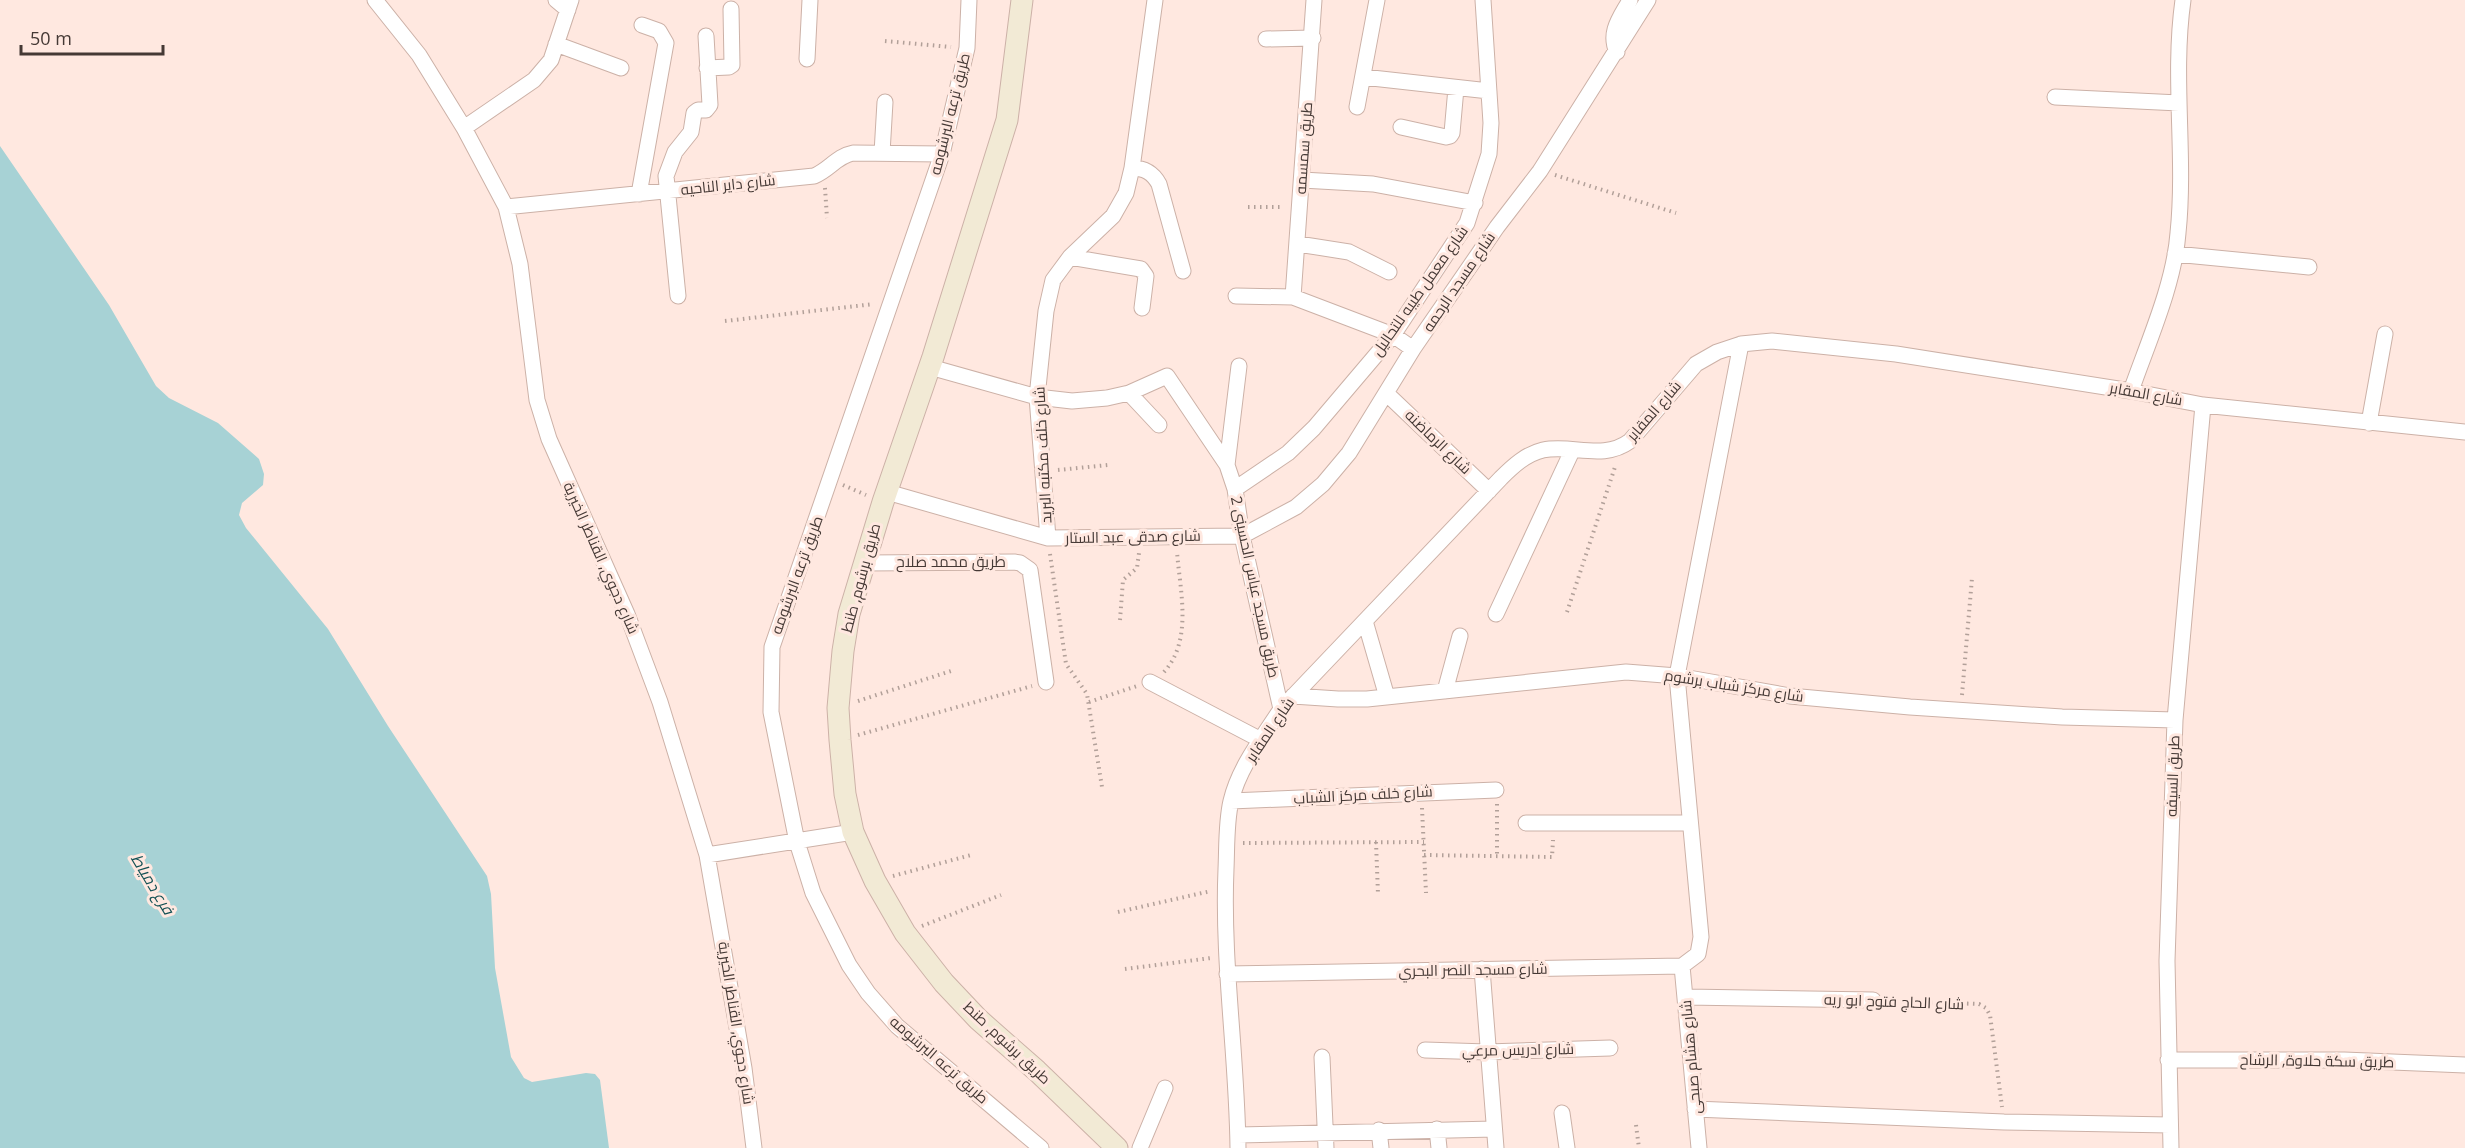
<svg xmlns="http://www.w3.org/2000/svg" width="2465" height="1148" font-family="'Open Sans',Cairo,sans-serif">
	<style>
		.water { fill: #a7d2d5 }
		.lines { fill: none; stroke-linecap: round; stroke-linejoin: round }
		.minor-casing { stroke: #ccb1a7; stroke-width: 17 }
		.secondary-casing { stroke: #ccb1a7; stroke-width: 23 }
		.path { stroke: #b2a099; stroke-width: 4; stroke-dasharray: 1.5 4.5; stroke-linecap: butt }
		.minor { stroke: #fff; stroke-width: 15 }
		.secondary { stroke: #f2ead5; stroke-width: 21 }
		.labels { text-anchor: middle; stroke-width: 6; stroke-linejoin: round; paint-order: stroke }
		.street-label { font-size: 15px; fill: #453935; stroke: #ffe8e0 }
		.water-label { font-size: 16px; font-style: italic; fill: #125054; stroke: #ffe8e0 }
	</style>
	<rect width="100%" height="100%" fill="#ffe8e0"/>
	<path class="water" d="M0,146L109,305L156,386L169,398L218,423L259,459L264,474L263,485L242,503L239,515L246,528L328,629L388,726L487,876L491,894L495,968L511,1057L524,1078L532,1082L586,1073L595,1074L600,1080L609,1148H0Z"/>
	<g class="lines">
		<g class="minor-casing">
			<path id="minor" d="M375,0L419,55L464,128L506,207L520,264L537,400L549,439L627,614L660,702L707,855L744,1068L754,1148
				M556,0L568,10
				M969,0L967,48L942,154L772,647L771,712L797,842L813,893L849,965L868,993L897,1026L1041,1148
				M1266,39L1313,38
				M556,44L621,68
				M1617,52C1608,32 1620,18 1630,0
				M807,59L810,0
				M707,68L729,67L732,65L731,9
				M1363,77L1489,91
				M2055,97L2179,103
				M1357,107L1377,0
				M1401,127L1446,137L1450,136L1452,133L1456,88
				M464,128L534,80L551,60L571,0
				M882,153L885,102
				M1132,168C1145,168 1153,173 1159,184L1183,271
				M1302,180L1373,184L1475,203
				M639,194L666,43L659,31L642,25
				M506,207L814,176C829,170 837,156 853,153L942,154
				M1298,244L1349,252L1389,272
				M2175,254L2309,267
				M1070,257L1141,269L1146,276L1142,308
				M678,296L666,176L675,152L691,132L694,113L698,110H706L710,105L706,36
				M1236,296L1293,297L1393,335L1413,349
				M1293,297L1314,0
				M930,367L1037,397L1072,401L1107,398L1129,393L1167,376L1227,465L1235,489L1242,536L1281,709
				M2131,391C2148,342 2174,285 2178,233C2186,155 2172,78 2183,0
				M1129,393L1159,425
				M1386,393L1489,491
				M2369,423L2385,334
				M1227,465L1239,366
				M1235,489L1288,453L1314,428L1393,335L1467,223L1489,154L1491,123L1483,0
				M887,492L1048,538L1242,536L1296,507L1323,484L1349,453L1413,349L1497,227L1540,171L1648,0
				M1048,538L1037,397L1046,311L1053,280L1070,257L1113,216L1126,193L1132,168L1155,0
				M864,563L1014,562L1020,563L1030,570L1046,682
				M1496,614L1572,451
				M1365,621L1387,697
				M1150,682L1261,740
				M1445,691L1460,636
				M1293,696L1338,699H1367L1626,672L1677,676L1790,696L1910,707L2062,717L2175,720
				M1231,801L1496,790
				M1526,823H1690
				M707,855L853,832
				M1682,966L1699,1148
				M1482,969L1496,1148
				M1227,974L1682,966L1698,954L1701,937L1677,676L1741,344
				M1686,997L1873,1000
				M1425,1050L1487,1052L1610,1048
				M1322,1057L1326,1148
				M2168,1060H2344L2465,1065
				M1695,1109L2004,1122L2170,1125
				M1562,1113L1567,1148
				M1437,1129L1439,1148
				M1379,1130L1381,1148
				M1238,1135L1494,1129
				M1140,1148L1165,1088
				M1238,1148C1237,1055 1222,962 1226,869C1227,847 1226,822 1231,801C1239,767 1263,737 1281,709L1501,478C1513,466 1526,454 1543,450C1573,444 1603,461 1630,441L1696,364L1717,352L1741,344L1772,341L1896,354L2131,391L2203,405L2465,432
				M2171,1148L2167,961L2175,720L2203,405"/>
		</g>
		<g class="secondary-casing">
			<path id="secondary" d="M1022,0L1007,120L933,357L883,502L849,614L843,651L838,708L840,740L845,794L853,832L875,881L905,933L944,983L978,1019L1037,1071L1117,1148"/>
		</g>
		<path class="path" d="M885,41L951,47
			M1555,175L1676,213
			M825,188L827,218
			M1248,207H1284
			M725,321L874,304
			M1058,470L1108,465
			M843,485L866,495
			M1050,554L1066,664L1087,694L1102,787
			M1567,612L1616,464
			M1120,620L1123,580L1137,568L1139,553
			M1164,672C1193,640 1180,591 1177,552
			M1962,695L1972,578
			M858,701L954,670
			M1089,702L1137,686
			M858,735L1032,686
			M1497,804V857
			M1422,808L1426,893
			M1376,842L1378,894
			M1243,843L1424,842
			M1424,855L1552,857L1553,840
			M893,876L971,855
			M1118,912L1211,891
			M922,926L1001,895
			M1125,969L1211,958
			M1889,1001L1979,1004L1986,1008L1990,1015L2002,1107
			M1636,1125L1639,1148"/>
		<use href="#minor" class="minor"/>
		<use href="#secondary" class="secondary"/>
	</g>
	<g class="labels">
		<g class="street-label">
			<text transform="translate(950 114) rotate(-76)" y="5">طريق ترعه البرشومه</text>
			<text transform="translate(1304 148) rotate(-86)" y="5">طريق سمسمه</text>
			<text transform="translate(728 185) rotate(-6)" y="5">شارع داير الناحيه</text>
			<text transform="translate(1459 282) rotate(-56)" y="5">شارع مسجد الرحمه</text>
			<text transform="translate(1420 291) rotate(-55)" y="5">شارع معمل طيبه للتحاليل</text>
			<text transform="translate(2146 394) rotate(10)" y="5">شارع المقابر</text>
			<text transform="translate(1654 411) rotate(-49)" y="5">شارع المقابر</text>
			<text transform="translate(1438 442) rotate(44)" y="5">شارع الرماضنه</text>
			<text transform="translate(1043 455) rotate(-93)" y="5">شارع خلف مكتبه البريد</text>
			<text transform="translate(1133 537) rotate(-1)" y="5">شارع صدقى عبد الستار</text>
			<text transform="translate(601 558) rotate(66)" y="5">شارع دجوي, القناطر الخيرية</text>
			<text x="951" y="567">طريق محمد صلاح</text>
			<text transform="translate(797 575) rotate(-70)" y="5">طريق ترعه البرشومه</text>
			<text transform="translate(861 578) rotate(-75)" y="5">طريق برشوم, طنط</text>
			<text transform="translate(1255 587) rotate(78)" y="5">طريق مسجد عباس الحسينى 2</text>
			<text transform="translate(1734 686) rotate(9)" y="5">شارع مركز شباب برشوم</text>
			<text transform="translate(1270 730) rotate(-56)" y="5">شارع المقابر</text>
			<text transform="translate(2173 776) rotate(-88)" y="5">طريق السيفه</text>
			<text transform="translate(1363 795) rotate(-3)" y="5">شارع خلف مركز الشباب</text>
			<text transform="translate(1473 970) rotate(-1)" y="5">شارع مسجد النصر البحري</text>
			<text transform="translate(1894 1002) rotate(2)" y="5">شارع الحاج فتوح ابو ريه</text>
			<text transform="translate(736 1023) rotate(81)" y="5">شارع دجوي, القناطر الخيرية</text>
			<text transform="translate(1007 1043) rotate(43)" y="5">طريق برشوم, طنط</text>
			<text transform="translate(1518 1050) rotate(-1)" y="5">شارع ادريس مرعي</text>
			<text transform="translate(1691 1057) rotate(-95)" y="5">شارع هشام صبحى</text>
			<text transform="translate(939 1060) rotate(41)" y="5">طريق ترعه البرشومه</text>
			<text transform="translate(2317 1061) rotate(1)" y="5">طريق سكة حلاوة, الرشاح</text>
		</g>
		<g class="water-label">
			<text transform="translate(153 884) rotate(59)" y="6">فرع دمياط</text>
		</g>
	</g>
	<path d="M21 45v9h142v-9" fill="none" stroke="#453935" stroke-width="3"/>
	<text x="30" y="45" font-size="18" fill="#453935" stroke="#ffe8e0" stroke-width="4.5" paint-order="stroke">50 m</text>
</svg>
